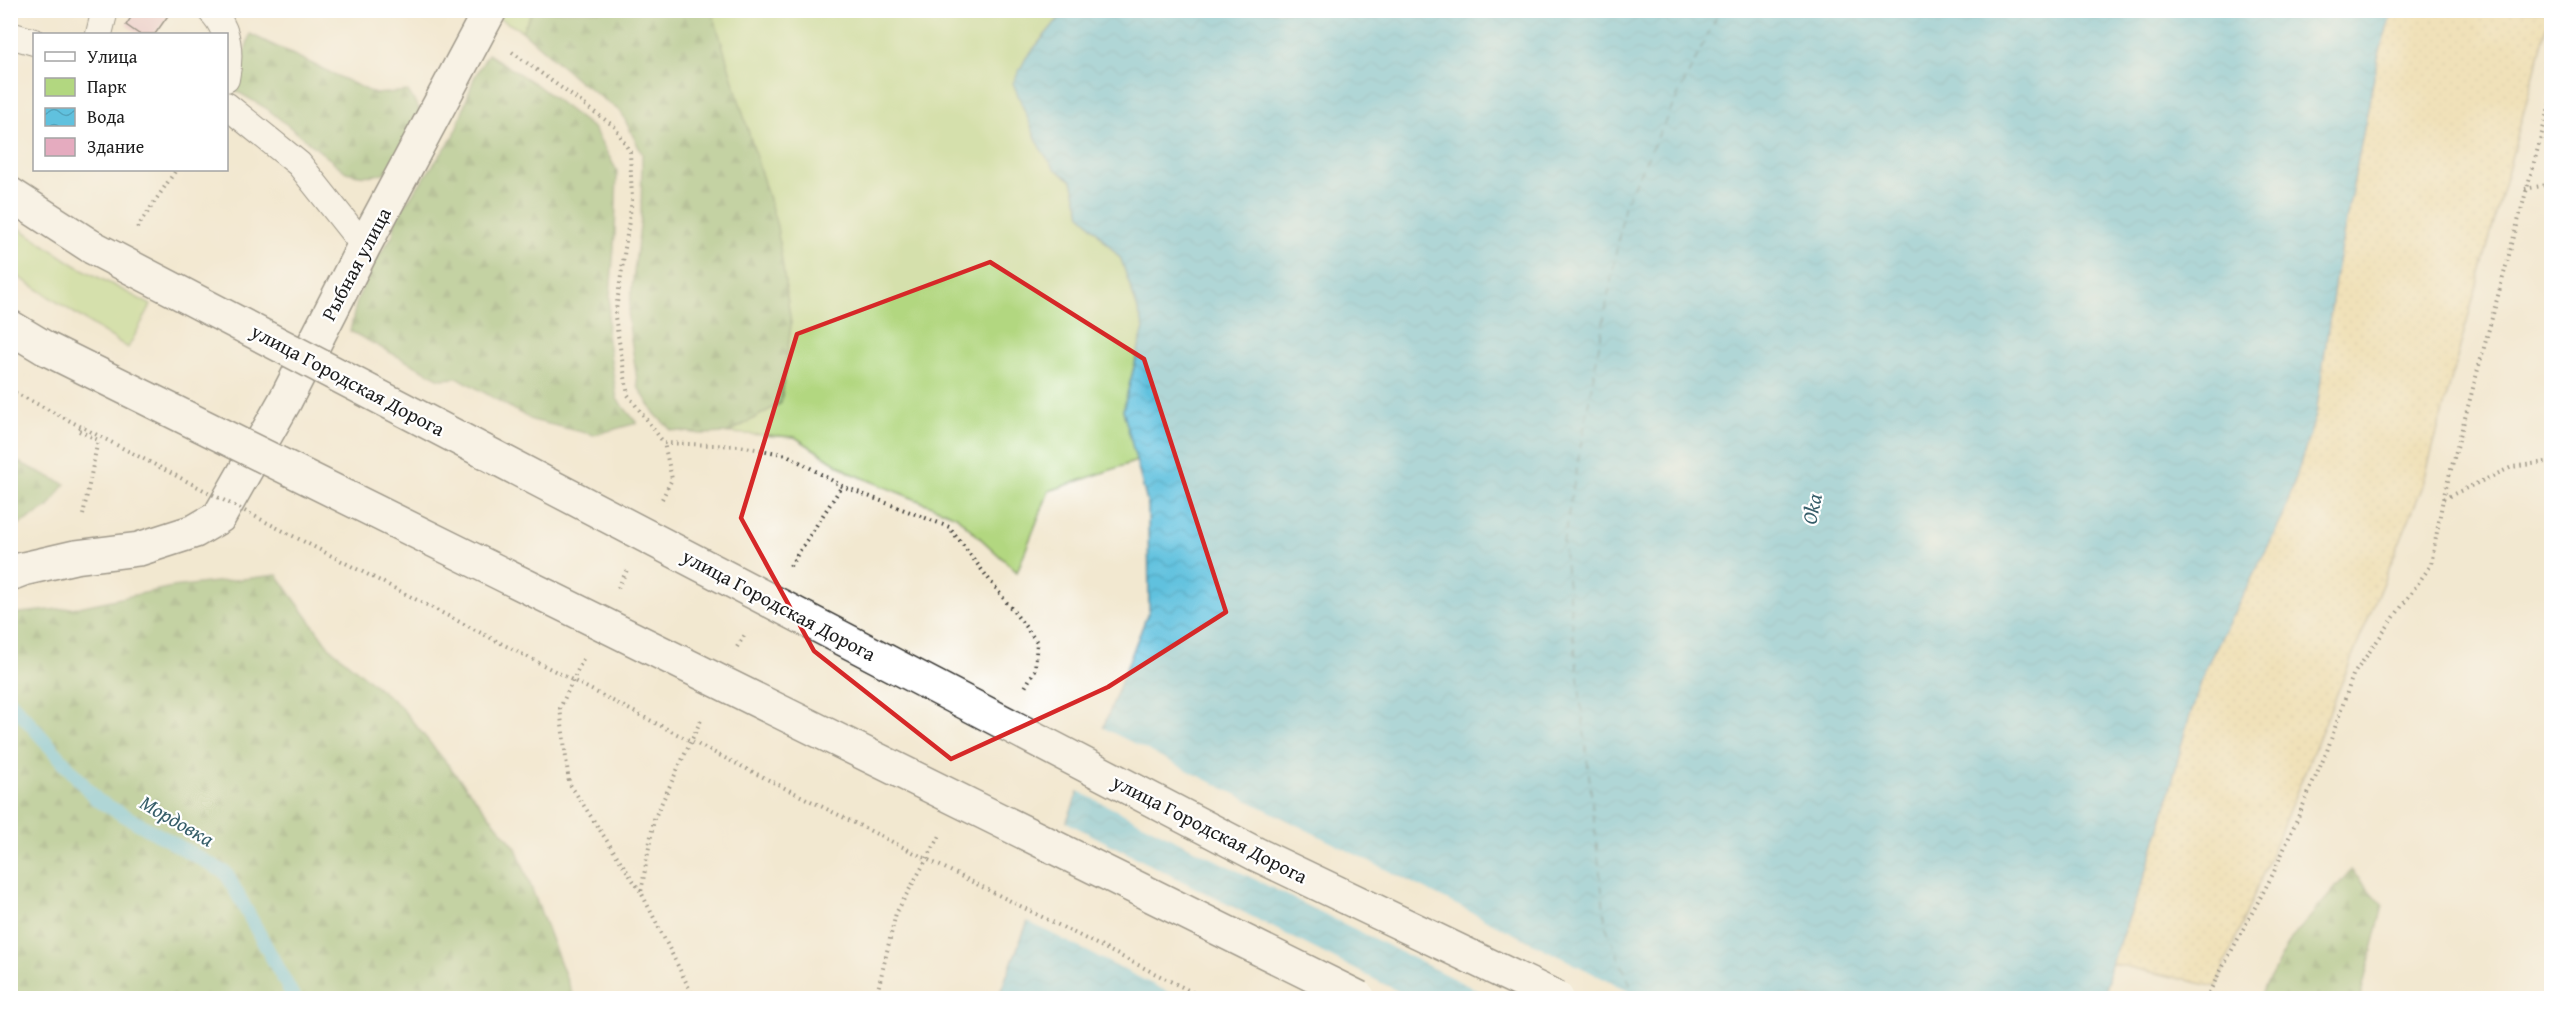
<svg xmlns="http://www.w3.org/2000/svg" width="2562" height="1009" font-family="'Gentium Book Plus',serif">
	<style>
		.green { fill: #b2d780; stroke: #677a4e; stroke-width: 1.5 }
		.forest { fill: url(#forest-firs); stroke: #546a45; stroke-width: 1.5 }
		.sand { fill: url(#sand-dots); stroke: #857b5d; stroke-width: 1.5 }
		.water { fill: url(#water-waves); stroke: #3e6e7d; stroke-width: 1.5 }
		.pier { fill: #f2e8d0 }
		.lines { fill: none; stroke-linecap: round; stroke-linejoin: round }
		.stream { stroke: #60c1de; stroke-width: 14 }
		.ferry { stroke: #375e6a; stroke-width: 1.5; stroke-dasharray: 8 6; stroke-linecap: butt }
		.building { fill: #e5abbf }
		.service-casing { stroke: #3c3b37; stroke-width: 28 }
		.minor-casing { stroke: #3c3b37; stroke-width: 36 }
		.secondary-casing { stroke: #3c3b37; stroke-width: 36 }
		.path { stroke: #3c3b37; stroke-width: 4; stroke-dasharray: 1.5 4.5; stroke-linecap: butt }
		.service { stroke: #fff; stroke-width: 26 }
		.minor { stroke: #fff; stroke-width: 33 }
		.secondary { stroke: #fff; stroke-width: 33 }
		.secondary-bridge-casing { stroke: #3c3b37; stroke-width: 36; stroke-linecap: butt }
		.path-bridge { stroke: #3c3b37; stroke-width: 4; stroke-dasharray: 1.5 4.5; stroke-linecap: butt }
		.secondary-bridge { stroke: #fff; stroke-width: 33 }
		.marked { fill: none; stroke: #d62828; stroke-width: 4.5; stroke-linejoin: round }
		.labels { text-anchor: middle; stroke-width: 4.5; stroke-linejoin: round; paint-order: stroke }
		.street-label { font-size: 20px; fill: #1c1c1c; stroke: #fff }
		.water-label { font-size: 21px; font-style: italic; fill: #375e6a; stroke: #fff }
	</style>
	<defs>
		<pattern id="forest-firs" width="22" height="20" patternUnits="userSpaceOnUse" patternTransform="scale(1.5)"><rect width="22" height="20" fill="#8db86e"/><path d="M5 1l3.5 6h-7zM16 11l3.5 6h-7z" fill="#72955a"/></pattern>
		<pattern id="sand-dots" width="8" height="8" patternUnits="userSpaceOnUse" patternTransform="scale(1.5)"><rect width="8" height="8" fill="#eeda9e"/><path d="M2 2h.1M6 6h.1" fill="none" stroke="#ccba88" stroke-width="1.8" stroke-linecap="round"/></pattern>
		<pattern id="water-waves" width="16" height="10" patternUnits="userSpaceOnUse" patternTransform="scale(1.5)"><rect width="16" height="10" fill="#60c1de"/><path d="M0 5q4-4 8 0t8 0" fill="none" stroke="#53a5be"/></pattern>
	</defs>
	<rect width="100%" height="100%" fill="#fff"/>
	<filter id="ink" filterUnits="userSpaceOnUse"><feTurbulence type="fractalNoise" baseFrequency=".0167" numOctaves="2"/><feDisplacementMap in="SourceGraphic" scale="12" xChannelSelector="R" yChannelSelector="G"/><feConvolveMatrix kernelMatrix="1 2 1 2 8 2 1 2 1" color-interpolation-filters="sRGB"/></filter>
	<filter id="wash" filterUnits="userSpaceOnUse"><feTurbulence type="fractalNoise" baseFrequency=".008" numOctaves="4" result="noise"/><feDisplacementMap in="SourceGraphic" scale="24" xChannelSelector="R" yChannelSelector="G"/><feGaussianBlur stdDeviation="1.35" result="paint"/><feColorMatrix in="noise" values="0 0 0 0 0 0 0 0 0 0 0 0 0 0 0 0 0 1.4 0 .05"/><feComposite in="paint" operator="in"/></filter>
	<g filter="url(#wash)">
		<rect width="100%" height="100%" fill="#f2e8d0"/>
		<path class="green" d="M486,11H533L522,31Z
			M712,11H1061L1060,17L1026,58L1054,168L1072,181L1081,214L1121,259L1144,328L1123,410L1137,461L1049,491L1017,572L956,516L851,473L795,437L729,433L781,403L791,324L776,226Z
			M10,222L75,265L151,305L128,348L11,272Z"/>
		<path class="forest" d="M533,11H712L777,226L791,324L781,403L728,433L701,434L671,430L655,414L638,387L628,318L641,218L642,154L621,112L580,82L522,31Z
			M250,34L375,94L408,91L423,115C418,126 409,156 401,163C385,177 365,178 346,172L266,108L234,90Z
			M488,54L537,85L594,129L617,171L615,234L607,334L617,399L637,423L594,435L532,420L459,378L440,379L350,331L357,300L372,266L393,235L396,217L454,136L474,78Z
			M10,458L65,484L49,507L11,529Z
			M277,575L329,647L400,706L516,848L574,998H11V614L79,607L172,587Z
			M2351,870L2383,906L2360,998H2259L2291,939Z"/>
		<path class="sand" d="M2392,11H2551L2422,488L2216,987L2111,963L2144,879L2165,811L2185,731L2206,667L2283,517L2316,415L2336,272L2377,62Z"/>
		<path class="water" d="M1061,11H2392L2377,62L2336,272L2316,415L2283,517L2206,667L2185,731L2165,811L2144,879L2111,963L2105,998H998L1149,610L1148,506L1123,410L1144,328L1121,259L1081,214L1072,181L1054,168L1040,148L1013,83L1026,58L1060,17Z"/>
		<path class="pier" d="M1101,727L1642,998H1493L1076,790Z
			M1064,821L1411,998H1180L1025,920Z"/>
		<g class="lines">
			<path class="stream" d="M10,701L97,800L226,873L294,998"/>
			<path class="ferry" d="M1636,998L1606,927L1563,543L1625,203L1720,10"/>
		</g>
		<g id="blocks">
			<path class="building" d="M136,10H172L155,34H139L126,25Z"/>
		</g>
	</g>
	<g filter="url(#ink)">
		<use href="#blocks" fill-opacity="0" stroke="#3c3b37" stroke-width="1.5"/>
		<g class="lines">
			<g class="service-casing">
				<path id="service" d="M210,10C229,28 231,54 226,79
					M99,34L105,10
					M10,35L34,42
					M226,105L299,164L364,246"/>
			</g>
			<g class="minor-casing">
				<path id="minor" d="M10,574L23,569L75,557L139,549L195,531L219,517L285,401L364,246L490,10"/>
			</g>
			<g class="secondary-casing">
				<path id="secondary" d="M10,194L92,247
					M10,327L45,348"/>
			</g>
			<path class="path" d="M512,52L615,127L630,152L632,200L615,317L628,395L664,443L740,446L787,455L842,486L949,527L1037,642L1035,670L1024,689
				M2525,189L2552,184
				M137,228L176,170
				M662,499L672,479L664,443
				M2443,499L2552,96
				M83,515L98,440L77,430L85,427
				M790,566L842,486
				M618,588L627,570
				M737,647L746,633
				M583,659L560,708L569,783L640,891
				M694,998L641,892L654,819L702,718
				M876,998L896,913L941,834
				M2206,998L2273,874L2327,751L2353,675L2431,565L2443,499L2512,467L2552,461"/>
			<use href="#service" class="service"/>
			<use href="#minor" class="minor"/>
			<use href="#secondary" class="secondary"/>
			<g class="secondary-bridge-casing">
				<path id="secondary-bridge" d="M92,247L1256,854L1557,998
					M45,348L1359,998"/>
			</g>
			<path class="path-bridge" d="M10,390L671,731L1204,998"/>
			<use href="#secondary-bridge" class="secondary-bridge"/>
		</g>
	</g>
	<path d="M0 0H2562V1009H0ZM990,262L1144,359L1226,612L1108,687L951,759L814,651L741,518L797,334Z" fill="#f2e8d0" fill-opacity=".55" fill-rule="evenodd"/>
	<path class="marked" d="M990,262L1144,359L1226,612L1108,687L951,759L814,651L741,518L797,334Z"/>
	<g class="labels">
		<g class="street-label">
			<text transform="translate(356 264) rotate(-62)" y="7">Рыбная улица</text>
			<text transform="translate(348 380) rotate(28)" y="7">улица Городская Дорога</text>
			<text transform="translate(779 605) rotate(28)" y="7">улица Городская Дорога</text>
			<text transform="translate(1210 829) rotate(27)" y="7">улица Городская Дорога</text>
		</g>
		<g class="water-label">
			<text transform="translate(1812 509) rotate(-78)" y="7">Oka</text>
			<text transform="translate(177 821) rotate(30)" y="7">Мордовка</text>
		</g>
	</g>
	<rect width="2562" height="1009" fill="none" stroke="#fff" stroke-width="36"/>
	<rect x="33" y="33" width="195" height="138" fill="#ffffff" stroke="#a4a4a4" stroke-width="1.5"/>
	<rect x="45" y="52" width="30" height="9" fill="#ffffff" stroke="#a4a4a4" stroke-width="1.5"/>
	<text x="87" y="63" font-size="18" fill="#1c1c1c">Улица</text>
	<rect x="45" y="78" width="30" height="18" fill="#b2d780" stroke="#a4a4a4" stroke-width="1.5"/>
	<text x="87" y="93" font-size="18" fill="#1c1c1c">Парк</text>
	<rect x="45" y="108" width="30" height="18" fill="url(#water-waves)" stroke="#a4a4a4" stroke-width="1.5"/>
	<text x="87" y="123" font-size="18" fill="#1c1c1c">Вода</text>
	<rect x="45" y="138" width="30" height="18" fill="#e5abbf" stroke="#a4a4a4" stroke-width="1.5"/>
	<text x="87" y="153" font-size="18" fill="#1c1c1c">Здание</text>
</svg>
